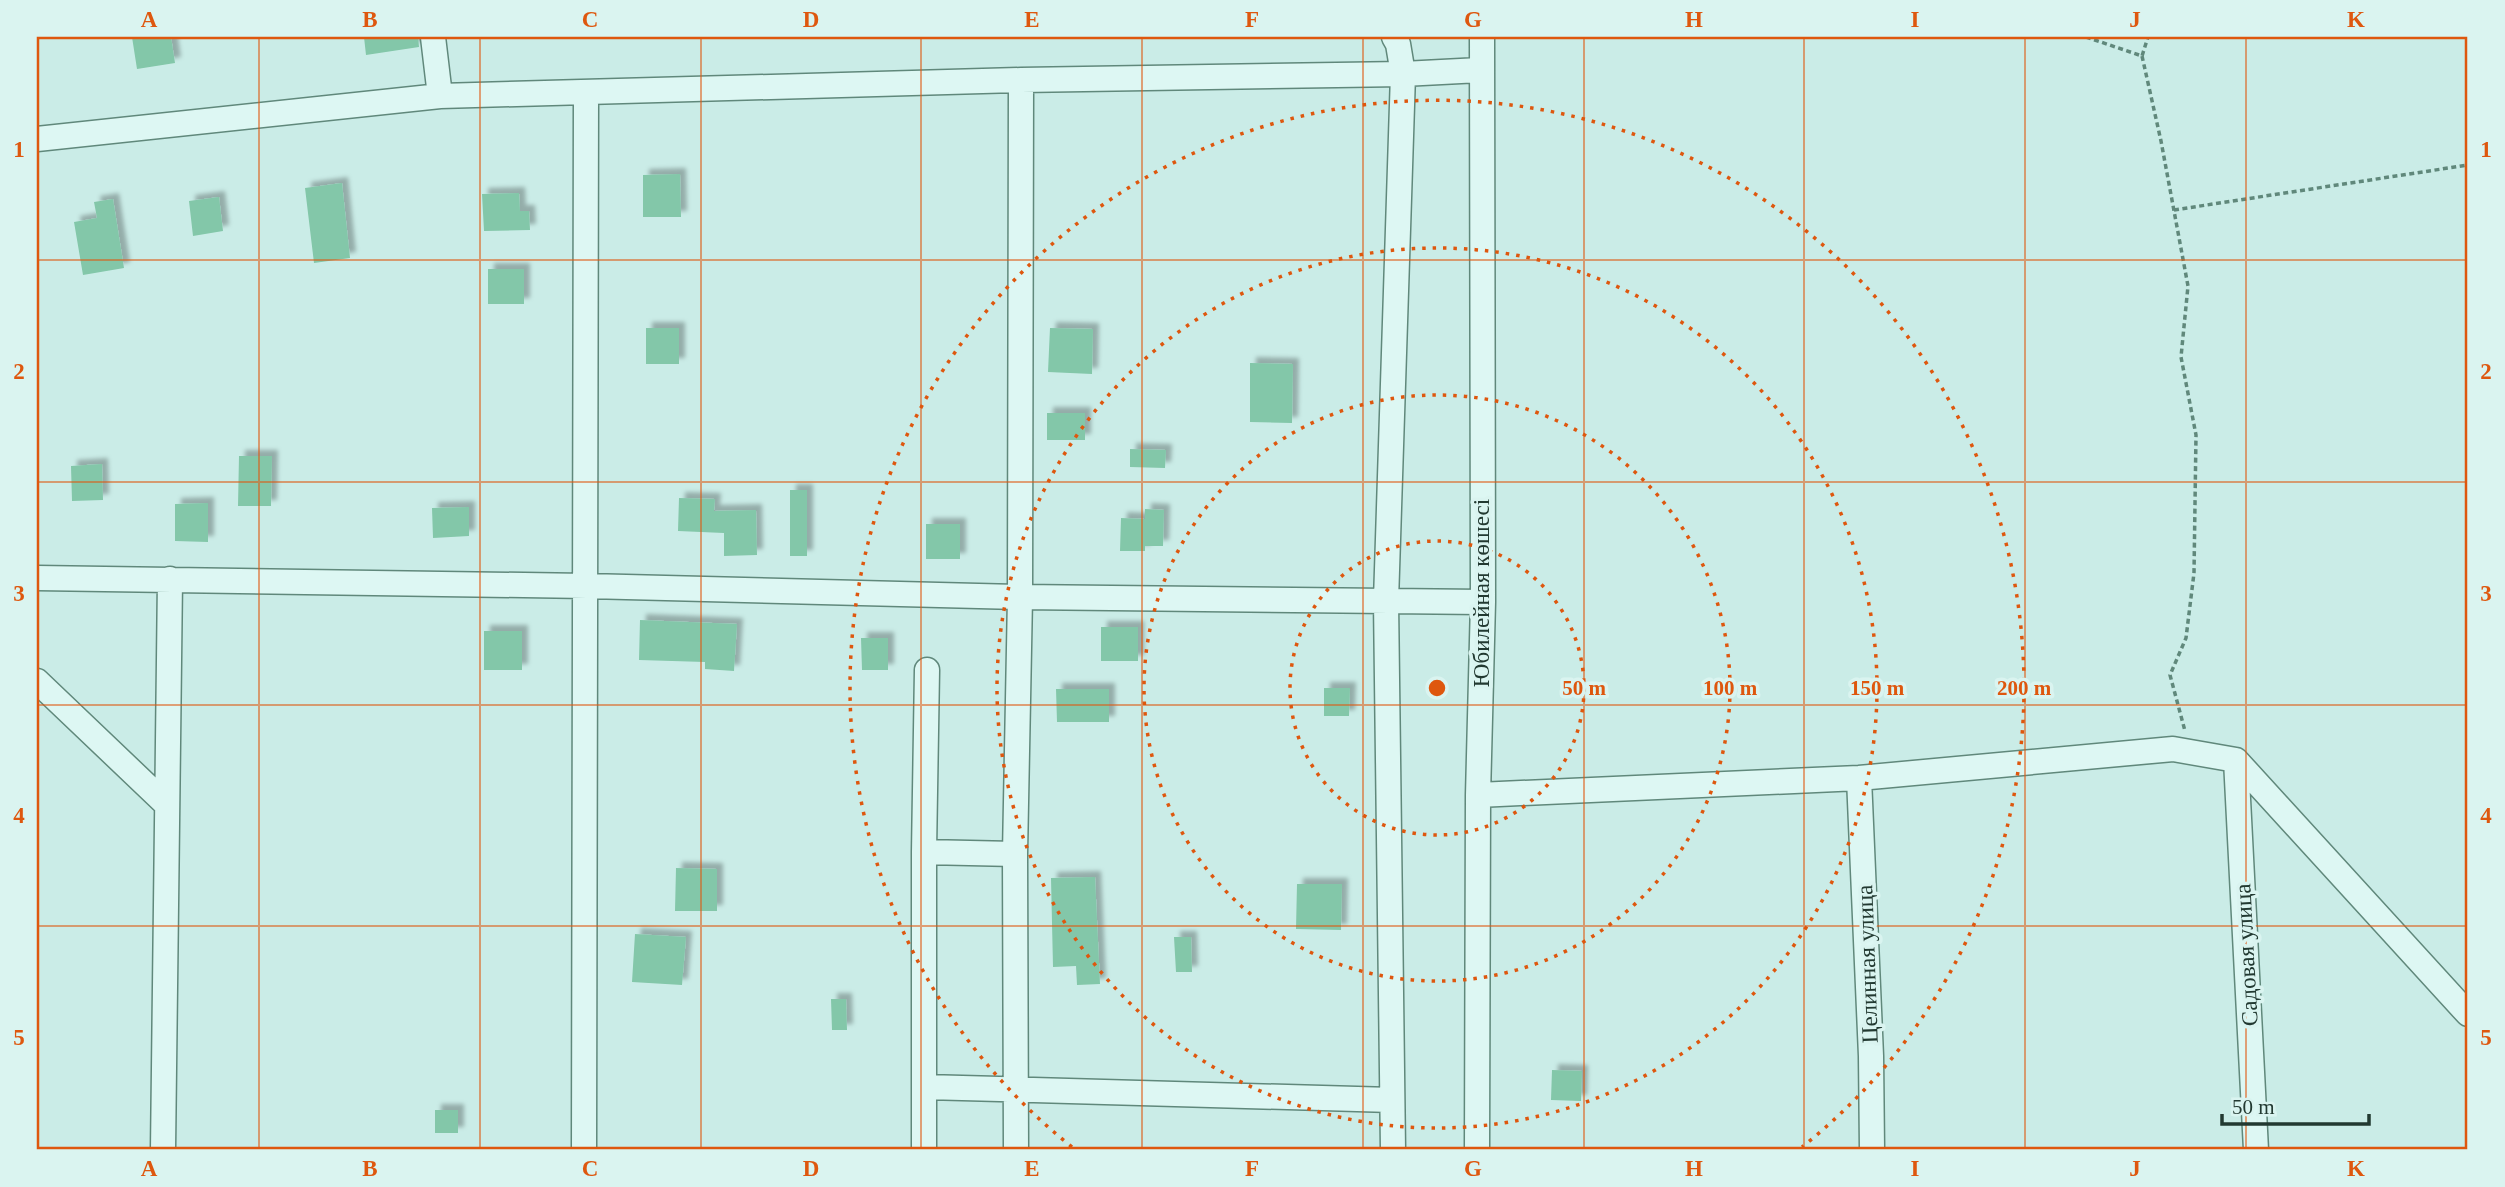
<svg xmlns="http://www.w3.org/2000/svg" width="2505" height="1187" font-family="'Times New Roman',serif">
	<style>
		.building { fill: #83c7a9; filter: url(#shadow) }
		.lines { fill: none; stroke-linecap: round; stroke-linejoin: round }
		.minor-casing { stroke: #60887b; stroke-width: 27 }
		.path { stroke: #60887b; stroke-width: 3.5; stroke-dasharray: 5 3.5; stroke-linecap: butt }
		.minor { stroke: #ddf7f3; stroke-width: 24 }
		.grid { fill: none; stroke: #de570e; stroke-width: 2; stroke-opacity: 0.55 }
		.ring { fill: none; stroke: #de570e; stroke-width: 3.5; stroke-dasharray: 3.5 7 }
		.labels { text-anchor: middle; stroke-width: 7; stroke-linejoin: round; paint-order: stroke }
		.street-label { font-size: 23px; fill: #223931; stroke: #daf4f0 }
		.centre { fill: #de570e; stroke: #daf4f0; stroke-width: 3.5 }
		.ring-label { font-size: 21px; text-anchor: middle; font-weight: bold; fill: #de570e; stroke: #daf4f0; stroke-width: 7; stroke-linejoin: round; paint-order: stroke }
		.neatline { fill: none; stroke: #de570e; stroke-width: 2.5 }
		.grid-label { font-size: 23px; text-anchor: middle; font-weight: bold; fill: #de570e }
	</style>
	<defs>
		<filter id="shadow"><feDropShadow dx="6" dy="-6" stdDeviation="2" flood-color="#0004"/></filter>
	</defs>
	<rect width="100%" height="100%" fill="#caece7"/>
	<path class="building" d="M132,37H171L175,63L137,69Z
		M364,37H418L419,47L366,55Z
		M680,174L681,217H643V175Z
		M342,183L350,258L314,263L305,188Z
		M519,193L520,211H529L530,230L484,231L482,194Z
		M219,197L223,231L193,236L189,201Z
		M113,199L124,268L83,275L74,222L97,218L94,202Z
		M488,269H524V304H488Z
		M646,328H679V364H646Z
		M1050,328L1093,329L1092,374L1048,372Z
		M1250,363L1293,364L1292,423L1250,422Z
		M1047,413H1085V440H1047Z
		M1130,449L1166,450L1165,468L1130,467Z
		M239,456H272L271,506H238Z
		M102,464L103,500L72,501L71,466Z
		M790,490H807V556H790Z
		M679,498L715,499L714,511L756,510L757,555L724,556V533L678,531Z
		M208,503V542L175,541V504Z
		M469,507V536L433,538L432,508Z
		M1145,509L1164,510L1163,546H1145V551H1120L1121,518L1145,519Z
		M926,524H960V559H926Z
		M640,620L737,624L734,671L705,669V662L639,660Z
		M1101,627H1138V661H1101Z
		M484,631H522V670H484Z
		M861,638H888V670H862Z
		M1324,688H1350L1349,716H1324Z
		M1056,689H1109V722H1057Z
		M676,868L717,869V911H675Z
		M1095,877L1100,984L1077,985L1076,966L1053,967L1051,878Z
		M1297,884H1342L1341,930L1296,929Z
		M635,934L686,937L682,985L632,982Z
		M1174,937H1191L1192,972H1176Z
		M831,999H846L847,1030H832Z
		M1552,1070L1582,1071L1581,1101L1551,1100Z
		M435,1110H458V1133H435Z"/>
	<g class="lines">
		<g class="minor-casing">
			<path id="minor" d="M433,37L440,96
				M37,139L440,96L1021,80L1403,74L1480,70
				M37,578L587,586L1020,597L1483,602
				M927,670L924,852L1015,854
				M37,681L166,804
				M2236,760L2256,1150
				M1859,778L1871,1056L1872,1150
				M1478,795L1859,778L2173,749L2236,760L2468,1014
				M925,1087L1392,1100
				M163,1150L170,579
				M584,1150L586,92
				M924,1150V852
				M1016,1150L1015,854L1020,597L1021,80
				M1393,1150L1386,601L1403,74L1398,44L1394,37
				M1477,1150L1478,795L1483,602L1482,37"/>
		</g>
		<path class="path" d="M2086,37L2142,56L2148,37
			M2142,56L2161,141L2188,286L2181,357L2196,435L2194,573L2186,638L2170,675L2185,731
			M2174,210L2468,165"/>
		<use href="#minor" class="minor"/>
	</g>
	<path class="grid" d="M259,37V1150M480,37V1150M701,37V1150M921,37V1150M1142,37V1150M1363,37V1150M1584,37V1150M1804,37V1150M2025,37V1150M2246,37V1150M37,260H2468M37,482H2468M37,705H2468M37,926H2468"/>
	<g class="ring">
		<circle cx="1437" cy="688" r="147"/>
		<circle cx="1437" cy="688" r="293"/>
		<circle cx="1437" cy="688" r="440"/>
		<path d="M1072 1147A587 587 0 1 1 1802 1147"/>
	</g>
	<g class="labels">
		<g class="street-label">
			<text transform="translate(1481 593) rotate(-90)" y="8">Юбилейная көшесі</text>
			<text transform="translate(2246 955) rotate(-93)" y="8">Садовая улица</text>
			<text transform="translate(1867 964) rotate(-92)" y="8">Целинная улица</text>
		</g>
	</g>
	<circle cx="1437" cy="688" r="10" class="centre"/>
	<g class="ring-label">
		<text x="1584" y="695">50 m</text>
		<text x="1730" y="695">100 m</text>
		<text x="1877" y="695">150 m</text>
		<text x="2024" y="695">200 m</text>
	</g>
	<rect width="2505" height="1187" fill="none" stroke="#daf4f0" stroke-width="77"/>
	<path d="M2222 1114v10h147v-10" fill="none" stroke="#223931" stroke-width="3.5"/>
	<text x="2232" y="1114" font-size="21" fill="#223931" stroke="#daf4f0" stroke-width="5" paint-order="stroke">50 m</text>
	<rect x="38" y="38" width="2428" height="1110" class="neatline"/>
	<g class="grid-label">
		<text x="149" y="27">A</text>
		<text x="370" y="27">B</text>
		<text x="590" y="27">C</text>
		<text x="811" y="27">D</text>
		<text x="1032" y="27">E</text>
		<text x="1252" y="27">F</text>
		<text x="1473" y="27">G</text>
		<text x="1694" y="27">H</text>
		<text x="1915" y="27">I</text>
		<text x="2135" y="27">J</text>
		<text x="2356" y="27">K</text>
		<text x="19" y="157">1</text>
		<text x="2486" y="157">1</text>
		<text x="19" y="379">2</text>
		<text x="2486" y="379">2</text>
		<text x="19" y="601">3</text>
		<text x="2486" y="601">3</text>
		<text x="19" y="823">4</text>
		<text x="2486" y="823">4</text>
		<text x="19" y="1045">5</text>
		<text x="2486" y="1045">5</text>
		<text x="149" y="1176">A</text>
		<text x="370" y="1176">B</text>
		<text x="590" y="1176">C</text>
		<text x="811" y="1176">D</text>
		<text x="1032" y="1176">E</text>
		<text x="1252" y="1176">F</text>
		<text x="1473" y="1176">G</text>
		<text x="1694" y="1176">H</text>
		<text x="1915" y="1176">I</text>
		<text x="2135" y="1176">J</text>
		<text x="2356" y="1176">K</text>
	</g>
</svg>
